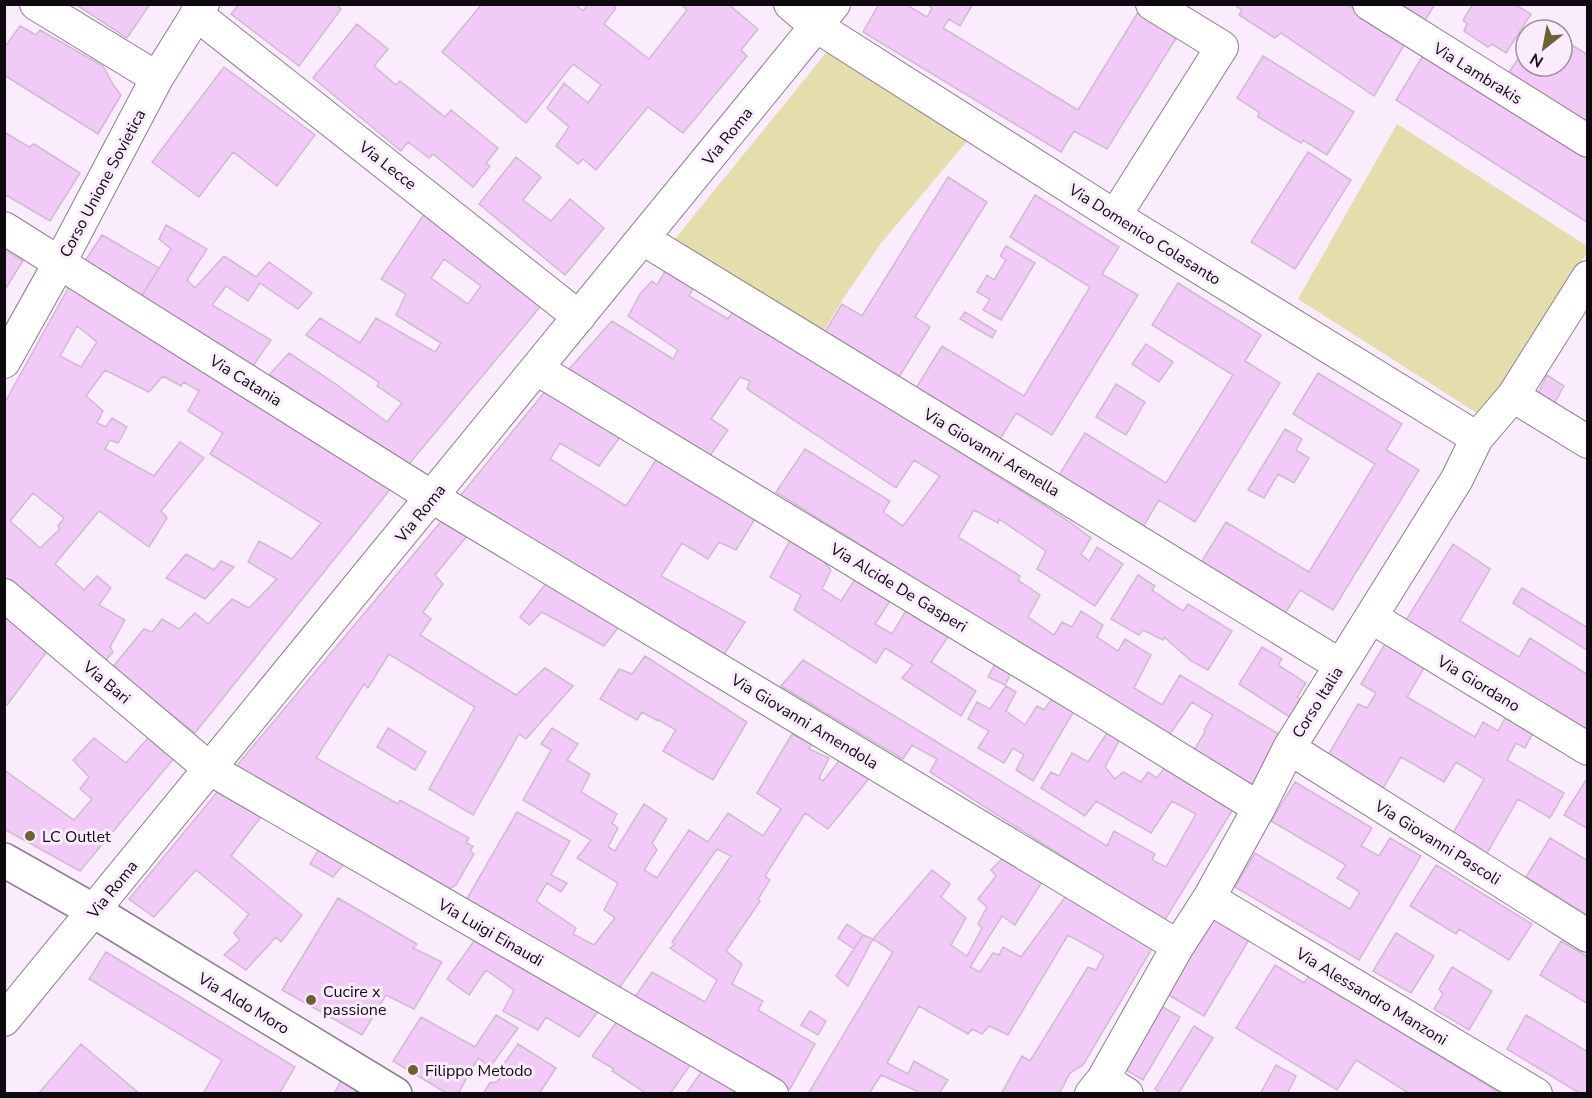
<svg xmlns="http://www.w3.org/2000/svg" width="1592" height="1098" font-family="'Nunito Sans',sans-serif">
	<style>
		.green { fill: #e4dead }
		.building { fill: #f2caf7; stroke: #ccbdce; stroke-width: 1.5; fill-rule: evenodd }
		.lines { fill: none; stroke-linecap: round; stroke-linejoin: round }
		.minor-casing { stroke: #8c7e8d; stroke-width: 34 }
		.tertiary-casing { stroke: #8c7e8d; stroke-width: 36 }
		.minor { stroke: #fff; stroke-width: 32 }
		.tertiary { stroke: #fff; stroke-width: 33 }
		.poi-dot { fill: #6a622f; stroke: #fbecfd; stroke-width: 2 }
		.labels { text-anchor: middle; stroke-width: 6; stroke-linejoin: round; paint-order: stroke }
		.street-label { font-size: 16px; fill: #0f0a10; stroke: #fbecfd }
		.poi-label { font-size: 16px; fill: #0f0a10; stroke: #fbecfd; text-anchor: start }
	</style>
	<rect width="100%" height="100%" fill="#fbecfd"/>
	<path class="green" d="M830,48L968,140L882,242L845,296L823,332L674,240Z
		M1397,124L1587,246V253L1483,417L1298,299Z"/>
	<path class="building" d="M75,4H150L127,38Z
		M239,4H336L341,9L299,66L231,14Z
		M482,4H575L583,11L588,4H612L616,8L604,24L649,59L687,10L681,4H728L758,29L741,50L747,56L683,133L648,107L596,170L583,159L578,164L556,146L569,127L547,108L564,83L588,103L601,85L573,64L526,123L442,52Z
		M879,4H905L927,17L932,8L927,4H973L960,26L949,19L943,28L1078,110L1140,9L1180,32L1107,149L1074,131L1061,152L863,32Z
		M1233,4H1346L1406,42L1374,96L1281,33L1275,38L1239,15L1242,10Z
		M1396,4H1435L1424,22Z
		M1473,4H1514L1531,14L1506,53L1492,44L1488,47L1464,31L1467,24L1463,20Z
		M357,24L388,49L374,66L396,85L400,81L445,117L451,110L498,148L486,163L490,166L473,187L433,154L429,158L408,142L401,151L313,78Z
		M20,26L36,35L40,30L103,66L114,86L121,95L98,134L4,75V43L7,44Z
		M1562,39L1588,55V122L1509,72L1526,47V66H1562Z
		M1424,54L1588,157V223L1396,100Z
		M1263,56L1354,112L1327,155L1303,140L1301,143L1258,117L1259,112L1237,98Z
		M224,67L315,135L277,186L233,152L199,197L152,162Z
		M4,132L29,147L34,144L80,173L50,221L4,194Z
		M1308,152L1351,180L1295,269L1251,242Z
		M516,157L541,177L523,200L551,221L570,199L604,228L565,275L479,204Z
		M948,177L987,202L915,317L930,327L899,377L825,332L842,304L862,316Z
		M1035,195L1119,247L1102,274L1138,295L1052,435L1016,413L1000,439L916,388L942,346L1024,396L1090,287L1010,237Z
		M428,208L545,301L409,464L269,375L289,353L333,382L387,422L402,403L377,386L379,382L306,335L320,318L360,343L376,318L435,352L441,343L396,315L406,294L381,279ZM444,259L481,286L468,304L431,278Z
		M166,225L207,249L187,280L195,288L224,256L256,277L269,262L312,293L298,309L260,283L248,301L226,286L212,305L271,340L253,366L141,297L171,249L159,239Z
		M102,235L159,268L141,297L85,261Z
		M1006,246L1035,263L1001,320L983,310L990,299L977,292L987,275L994,280L1006,260L1000,256Z
		M4,249L23,261L4,291Z
		M667,268L694,287L689,296L728,319L734,310L1067,520L1091,538L1081,554L1089,561L1097,547L1123,564L1095,606L1037,569L1046,551L999,519L998,523L974,510L958,537L1020,576L1018,580L1040,595L1028,617L1054,635L1062,622L1072,627L1081,611L1103,625L1097,637L1118,651L1125,639L1151,655L1134,688L1162,705L1180,675L1282,736L1248,791L1191,755L1205,732L1204,730L1213,715L1192,702L1168,737L776,492L805,449L890,501L883,512L903,526L940,476L914,460L896,488L747,389L750,381L740,377L711,419L728,430L709,457L569,369L612,321L673,359L678,350L628,316L640,294L652,281L657,285Z
		M71,283L392,487L195,733L112,668L144,629L152,632L162,619L179,629L195,613L208,624L232,599L249,608L277,579L248,562L259,541L292,559L321,523L210,454L223,433L188,411L199,391L184,382L181,386L163,376L149,392L105,370L86,396L103,411L97,423L106,427L112,418L127,427L118,443L110,440L105,449L154,476L180,442L204,458L161,511L167,518L149,547L99,511L55,564L84,590L97,576L111,588L99,605L125,620L110,647L113,652L105,661L4,577V404ZM77,326L97,342L81,367L60,356ZM33,493L64,518L58,526L60,529L40,548L10,521Z
		M1178,283L1261,335L1245,361L1280,383L1195,522L1159,500L1143,527L1059,475L1085,433L1166,483L1233,375L1152,325Z
		M965,312L996,331L992,338L960,319Z
		M1146,344L1173,362L1159,382L1132,364Z
		M1318,373L1402,424L1386,450L1419,470L1333,610L1300,590L1284,615L1200,564L1226,522L1309,572L1375,464L1293,414Z
		M1547,375L1564,386L1553,406L1537,395Z
		M552,383L625,430L599,466L560,443L550,459L626,506L660,454L758,514L736,550L719,542L708,559L682,543L661,576L745,622L723,656L460,496Z
		M1116,384L1145,402L1126,435L1096,417Z
		M1285,429L1302,439L1296,450L1309,458L1294,483L1278,474L1264,498L1248,490Z
		M444,518L471,531L435,575L443,584L423,612L431,619L420,635L516,695L545,668L573,686L526,739L519,734L473,815L429,789L475,707L389,654L368,688L364,684L316,758L398,804L400,800L469,838L466,843L473,846L470,851L474,854L456,885L449,889L234,769Z
		M794,533L827,553L825,563L831,570L822,589L841,601L859,573L894,595L875,624L892,634L910,604L952,631L931,662L976,691L961,716L902,678L913,665L885,648L876,663L794,610L801,595L770,577Z
		M1453,544L1490,569L1460,621L1519,657L1530,638L1588,675V733L1405,622Z
		M186,554L214,570L221,561L234,567L205,599L166,578Z
		M1138,575L1155,586L1152,590L1183,611L1188,604L1232,631L1208,670L1191,661L1164,637L1163,640L1143,630L1139,635L1111,619Z
		M551,577L624,620L604,646L542,612L529,625L520,617Z
		M1522,588L1588,628V651L1513,603Z
		M4,603L54,642L7,705L4,703Z
		M1385,644L1424,668L1407,697L1475,737L1483,722L1498,731L1507,715L1534,731L1525,748L1516,743L1507,760L1564,793L1550,818L1518,799L1486,855L1452,835L1484,779L1456,762L1444,782L1401,757L1382,790L1327,757L1358,704L1367,708L1376,693L1361,684Z
		M1262,647L1282,659L1278,665L1306,683L1297,697L1303,701L1291,718L1239,684Z
		M645,656L747,722L713,780L663,751L676,730L657,719L656,720L642,712L637,720L600,699L619,669L632,674Z
		M803,660L1107,846L1114,831L1155,854L1152,860L1166,867L1196,814L1172,801L1151,833L1096,801L1085,816L1041,788L1051,772L1059,776L1072,753L1088,762L1111,727L1122,735L1105,767L1115,779L1123,772L1141,782L1148,772L1157,778L1168,763L1235,806L1164,921L930,772L937,759L912,745L903,759L781,686Z
		M996,662L1012,671L1005,685L988,677Z
		M1006,686L1016,692L1006,711L1025,725L1037,706L1044,710L1053,697L1074,711L1033,781L1016,770L1024,755L1013,748L1004,763L978,748L989,731L968,719L977,702L990,709Z
		M388,728L426,752L415,770L377,747Z
		M552,728L578,744L567,760L590,774L581,792L617,814L612,823L618,828L608,847L615,851L644,804L667,819L652,843L657,850L644,870L657,878L689,830L708,842L728,813L763,836L781,809L757,793L792,734L812,744L809,749L829,758L819,778L823,781L843,756L871,776L828,829L805,813L765,876L770,880L758,899L760,901L726,951L742,964L732,984L763,1001L758,1010L815,1044L790,1089L635,997L652,972L705,1002L717,980L670,948L675,944L672,942L731,856L717,849L617,991L465,902L517,812L570,841L551,875L567,883L561,892L547,883L536,901L576,928L573,934L594,945L615,918L604,910L618,883L577,858L591,840L523,800L551,750L541,744Z
		M155,730L180,751L80,871L4,829V770L74,820L92,799L80,789L89,777L73,760L94,738L126,763Z
		M1588,777V829L1564,815Z
		M1295,782L1372,828L1361,846L1379,856L1390,838L1421,856L1359,960L1235,887L1255,853L1350,909L1360,892L1337,878L1346,865L1271,821Z
		M223,785L260,818L231,856L302,915L281,942L276,937L246,970L224,955L240,940L234,933L249,914L196,870L154,917L129,899Z
		M1550,838L1588,861L1587,915L1526,877Z
		M322,844L348,859L333,877L310,864Z
		M1008,853L1045,877L1015,925L1002,916L970,967L980,972L993,953L999,955L1003,947L1021,957L1071,889L1157,940L1083,1065L1070,1073L1059,1094H1001L1022,1056L1030,1061L1088,967L1096,970L1104,955L1068,935L1008,1035L989,1026L982,1034L972,1029L968,1034L919,1006L887,1063L908,1074L914,1061L948,1080L939,1094H915L917,1091L881,1075L869,1094H808L893,952L873,939L932,870L950,884L941,897L966,918L951,945L967,956L982,928L978,924L987,907L978,899L996,876L991,870Z
		M1436,865L1532,924L1509,960L1459,929L1456,934L1410,906Z
		M338,898L417,944L413,948L442,962L414,1009L386,995L362,1035L282,990Z
		M1213,916L1250,938L1204,1016L1167,994Z
		M847,924L863,935L854,949L838,938Z
		M1396,933L1434,956L1411,993L1373,971Z
		M479,934L602,1006L579,1037L546,1017L538,1030L503,1011L514,990L486,970L469,995L447,979Z
		M863,935L873,939L848,986L836,976Z
		M1561,941L1588,957V1004L1540,975Z
		M106,952L295,1067L279,1094H203L222,1060L89,979Z
		M1275,965L1304,983L1309,976L1497,1091L1496,1094H1410L1356,1060L1337,1090L1236,1028Z
		M1452,967L1492,991L1469,1030L1434,1009L1443,994L1439,989Z
		M1161,1006L1180,1017L1143,1080L1124,1069Z
		M810,1011L826,1021L818,1035L801,1025Z
		M623,1013L697,1055L670,1094H647L612,1071L614,1069L592,1056Z
		M496,1015L518,1028L490,1067L478,1058L458,1094H448L393,1061L421,1017L475,1047Z
		M1526,1015L1588,1052V1094H1581L1507,1049Z
		M1194,1026L1213,1038L1178,1094H1162L1155,1089Z
		M81,1044L140,1094H38Z
		M518,1044L556,1068L539,1094H483L490,1083L497,1082L504,1073L501,1068Z
		M708,1062L764,1094H686Z
		M1276,1065L1296,1076L1287,1094H1260Z
		M341,1081L361,1094H334Z"/>
	<g class="lines">
		<g class="minor-casing">
			<path id="minor" d="M36,4L157,78
				M790,4L816,26L1115,216L1477,438
				M1369,4L1588,141
				M196,14L579,317
				M1115,216L1222,47L1152,4
				M4,228L432,497L1178,946
				M643,239L1340,665
				M4,362L60,262L157,78L203,4
				M537,369L1089,703L1259,808
				M1513,396L1588,442
				M4,595L210,769L772,1094
				M1371,617L1588,749
				M1289,748L1588,936
				M1209,898L1536,1094
				M4,1020L834,4
				M1103,1079L1127,1094
				M1091,1094L1103,1079L1178,946L1209,898L1259,808L1289,748L1457,479L1477,438L1513,396L1588,277"/>
		</g>
		<g class="tertiary-casing">
			<path id="tertiary" d="M4,860L94,911L395,1094"/>
		</g>
		<use href="#minor" class="minor"/>
		<use href="#tertiary" class="tertiary"/>
	</g>
	<g class="poi-dot">
		<circle cx="30" cy="836" r="6"/>
		<circle cx="311" cy="1000" r="6"/>
		<circle cx="413" cy="1070" r="6"/>
	</g>
	<g class="labels">
		<g class="street-label">
			<text transform="translate(1478 73) rotate(32)" y="6">Via Lambrakis</text>
			<text transform="translate(727 136) rotate(-51)" y="6">Via Roma</text>
			<text transform="translate(388 165) rotate(38)" y="6">Via Lecce</text>
			<text transform="translate(102 183) rotate(-62)" y="6">Corso Unione Sovietica</text>
			<text transform="translate(1145 234) rotate(32)" y="6">Via Domenico Colasanto</text>
			<text transform="translate(246 380) rotate(32)" y="6">Via Catania</text>
			<text transform="translate(992 452) rotate(31)" y="6">Via Giovanni Arenella</text>
			<text transform="translate(420 513) rotate(-51)" y="6">Via Roma</text>
			<text transform="translate(899 587) rotate(31)" y="6">Via Alcide De Gasperi</text>
			<text transform="translate(107 682) rotate(40)" y="6">Via Bari</text>
			<text transform="translate(1479 683) rotate(31)" y="6">Via Giordano</text>
			<text transform="translate(1317 702) rotate(-58)" y="6">Corso Italia</text>
			<text transform="translate(805 721) rotate(31)" y="6">Via Giovanni Amendola</text>
			<text transform="translate(1438 842) rotate(32)" y="6">Via Giovanni Pascoli</text>
			<text transform="translate(112 889) rotate(-51)" y="6">Via Roma</text>
			<text transform="translate(491 932) rotate(30)" y="6">Via Luigi Einaudi</text>
			<text transform="translate(1372 996) rotate(31)" y="6">Via Alessandro Manzoni</text>
			<text transform="translate(244 1003) rotate(31)" y="6">Via Aldo Moro</text>
		</g>
		<g class="poi-label">
			<text x="42" y="842">LC Outlet</text>
			<text x="323" y="997">Cucire x<tspan x="323" dy="18">passione</tspan></text>
			<text x="425" y="1076">Filippo Metodo</text>
		</g>
	</g>
	<rect width="1592" height="1098" fill="none" stroke="#0f0a10" stroke-width="12"/>
	<g transform="translate(1544 48) rotate(211)"><circle r="28" fill="#fbecfd" stroke="#9d929e" stroke-width="1.5"/>
	<path d="M0-4.5L10 22L0 15L-10 22Z" fill="#6a622f"/>
	<text y="-9" font-size="16" font-weight="bold" text-anchor="middle" fill="#0f0a10">N</text>
	</g>
</svg>
